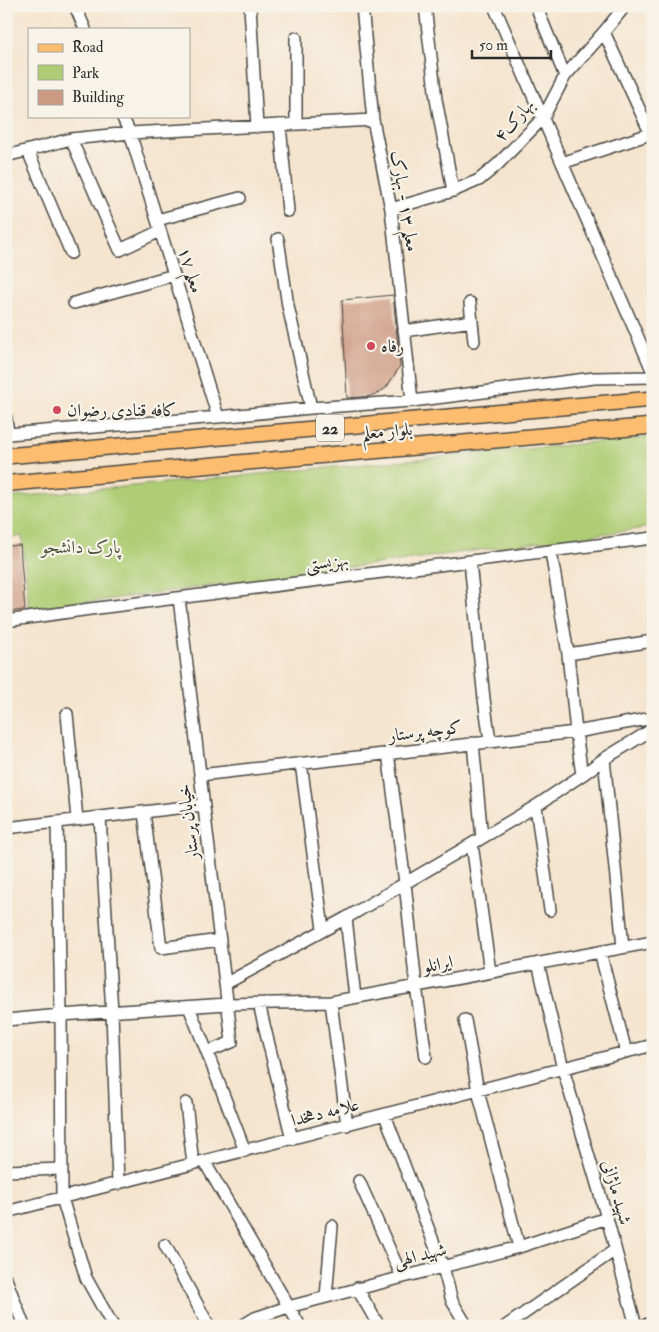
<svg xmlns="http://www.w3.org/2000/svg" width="659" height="1332" font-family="'IM FELL Double Pica',Amiri,serif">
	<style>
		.green { fill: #aecd74; stroke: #6c7c50 }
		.building { fill: #cc9982 }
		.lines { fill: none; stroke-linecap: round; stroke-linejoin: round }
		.minor-casing { stroke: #494743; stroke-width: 14 }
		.major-casing { stroke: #494743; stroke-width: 18 }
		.minor { stroke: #fff; stroke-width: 11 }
		.major { stroke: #fcbd6f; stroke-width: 15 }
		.poi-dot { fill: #d1495b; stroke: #f7f3e8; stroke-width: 2 }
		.labels { text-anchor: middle; stroke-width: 4.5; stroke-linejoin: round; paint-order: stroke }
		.shield { fill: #f7f3e8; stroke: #686764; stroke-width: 1 }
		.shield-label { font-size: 16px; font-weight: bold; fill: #2b2b2b }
		.street-label { font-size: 18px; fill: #2b2b2b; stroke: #f7f3e8 }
		.poi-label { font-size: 18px; fill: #2b2b2b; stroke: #f7f3e8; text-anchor: start }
		.park-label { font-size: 18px; fill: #4c543d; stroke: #f7f3e8 }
	</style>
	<rect width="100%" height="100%" fill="#f7f3e8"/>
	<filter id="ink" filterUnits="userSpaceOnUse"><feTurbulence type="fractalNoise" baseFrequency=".02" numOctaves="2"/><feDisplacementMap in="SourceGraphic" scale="10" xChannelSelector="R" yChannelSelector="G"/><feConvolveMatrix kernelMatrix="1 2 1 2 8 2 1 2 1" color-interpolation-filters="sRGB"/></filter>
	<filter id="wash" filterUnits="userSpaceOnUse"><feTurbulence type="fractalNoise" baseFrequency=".0096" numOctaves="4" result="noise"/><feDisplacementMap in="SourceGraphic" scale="20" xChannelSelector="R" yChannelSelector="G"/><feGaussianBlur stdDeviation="1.12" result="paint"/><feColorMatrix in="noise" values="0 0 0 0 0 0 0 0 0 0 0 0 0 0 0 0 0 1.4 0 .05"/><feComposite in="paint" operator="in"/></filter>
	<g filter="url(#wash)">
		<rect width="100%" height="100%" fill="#f5e4ce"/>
		<path class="green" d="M653,437V527L29,610L22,536L6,538V502L15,497Z"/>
		<g id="blocks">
			<path class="building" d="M393,295L400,366L386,388L378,393L370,396L347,398L342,300Z
				M20,545L25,610L6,612V546Z"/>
		</g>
	</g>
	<g filter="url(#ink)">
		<use href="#blocks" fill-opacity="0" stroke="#494743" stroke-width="1"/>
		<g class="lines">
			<g class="minor-casing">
				<path id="minor" d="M75,6L85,29
					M250,6L257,127
					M362,6L373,120L391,209L412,401
					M425,6L436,99L453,191
					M494,6L653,372
					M536,6L565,76
					M604,32L653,139
					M296,38V124
					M122,116L130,133L218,417
					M280,125L288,211
					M71,139L120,250L160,231
					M28,151L71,253
					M6,156L71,139L130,133L373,120
					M562,163L650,134
					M391,209L453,191L479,180L497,165L543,118L565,76L604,32L625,6
					M157,220L240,198
					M278,239L288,306L311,408
					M74,303L174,275
					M470,303L474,341
					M404,331L472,321
					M6,418L8,434
					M6,436L8,434L218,417L311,408L412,401L594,378L653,377
					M551,552L568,654L576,732L582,775
					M470,562L484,699L490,741
					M179,598L232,1042L207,1052L245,1151
					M6,621L90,609L653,538
					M568,654L653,641
					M67,714L77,819
					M473,743L482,838
					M388,753L405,883L416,986L426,1057
					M604,759L623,947
					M301,763L323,929
					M200,775L576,732L653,718
					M536,806L550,910
					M144,812L161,948L220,940
					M100,817L112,1012L118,1184
					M57,822L61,1015L62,1198L86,1278L113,1326
					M6,828L203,805
					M472,844L490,972
					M346,918L355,997
					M600,952L626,1052
					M538,963L563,1069L607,1218L636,1326
					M225,984L346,918L536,806L582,775L604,759L653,729
					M331,1002L347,1125
					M259,1004L292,1139
					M189,1007L207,1052
					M6,1020L61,1015L227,1004L331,1002L653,942
					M465,1020L478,1091L519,1247
					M186,1103L193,1164
					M385,1115L443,1267L452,1301L467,1326
					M204,1161L300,1326
					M6,1171L61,1169
					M359,1181L402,1277
					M6,1212L653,1045
					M165,1245L209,1326
					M6,1279L24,1326
					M357,1288L379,1326
					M326,1297L332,1226
					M242,1326L255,1318L288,1307L519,1247L607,1218
					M506,1326L615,1250
					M640,1326L653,1323"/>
			</g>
			<g class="major-casing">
				<path id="major" d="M6,456L653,399
					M6,485L12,483L653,426"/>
			</g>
			<use href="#minor" class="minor"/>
			<use href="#major" class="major"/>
		</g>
	</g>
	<g class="poi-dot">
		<circle cx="371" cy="346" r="5"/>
		<circle cx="57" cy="410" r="5"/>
	</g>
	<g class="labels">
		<rect class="shield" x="316" y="414.5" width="28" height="27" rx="4"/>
		<g class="shield-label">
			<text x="330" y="434">22</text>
		</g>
		<g class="street-label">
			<text transform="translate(514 120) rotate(-49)" y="6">بهارک۴</text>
			<text transform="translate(405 201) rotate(81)" y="6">معلم ۱۳ - بهارک</text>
			<text transform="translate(191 270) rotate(73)" y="6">معلم ۱۷</text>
			<text transform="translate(387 431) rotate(-5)" y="6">بلوار معلم</text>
			<text transform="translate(327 562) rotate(-7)" y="6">بهزیستی</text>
			<text transform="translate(425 731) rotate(-7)" y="6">کوچه پرستار</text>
			<text transform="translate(188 822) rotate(-97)" y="6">خیابان پرستار</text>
			<text transform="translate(438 964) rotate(-11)" y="6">ایرانلو</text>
			<text transform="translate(325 1112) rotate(-14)" y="6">علامه دهخدا</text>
			<text transform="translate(617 1192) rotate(74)" y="6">شهید ماژانی</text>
			<text transform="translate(420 1255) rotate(-14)" y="6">شهید الهی</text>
		</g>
		<g class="poi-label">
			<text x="381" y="352">رفاه</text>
			<text x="67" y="416">کافه قنادی رضوان</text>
		</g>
		<g class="park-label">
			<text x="81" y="553">پارک دانشجو</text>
		</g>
	</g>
	<rect width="659" height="1332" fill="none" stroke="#f7f3e8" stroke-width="25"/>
	<rect x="28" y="28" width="162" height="90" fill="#f7f3e8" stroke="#a5a39c"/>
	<rect x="38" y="44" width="25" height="8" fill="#fcbd6f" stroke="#a5a39c"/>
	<text x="72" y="52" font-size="15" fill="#2b2b2b">Road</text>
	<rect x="38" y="65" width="25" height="15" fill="#aecd74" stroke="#a5a39c"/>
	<text x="72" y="78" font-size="15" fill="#2b2b2b">Park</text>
	<rect x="38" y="90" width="25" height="15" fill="#cc9982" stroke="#a5a39c"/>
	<text x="72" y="102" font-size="15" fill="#2b2b2b">Building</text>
	<path d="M472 50v8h79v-8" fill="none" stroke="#2b2b2b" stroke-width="2.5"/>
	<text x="479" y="50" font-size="15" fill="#2b2b2b" stroke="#f7f3e8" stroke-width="4" paint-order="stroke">50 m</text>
</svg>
